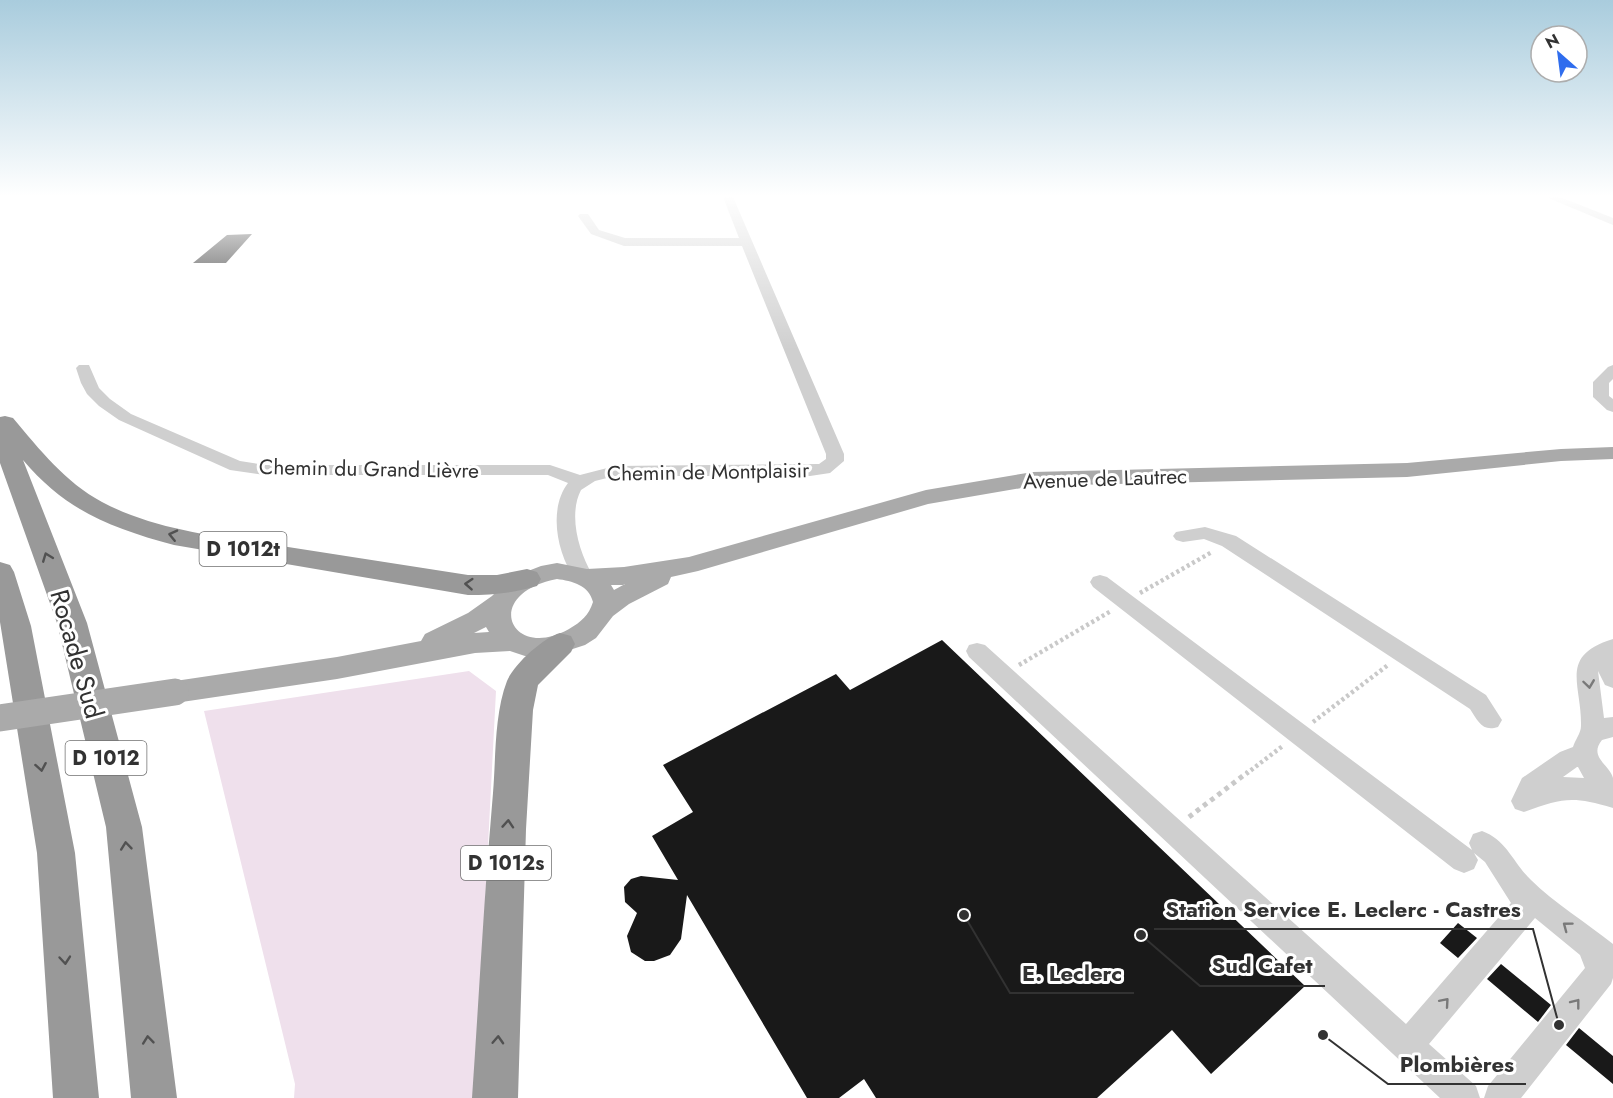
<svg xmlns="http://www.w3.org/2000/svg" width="1613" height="1098" font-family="Jost,sans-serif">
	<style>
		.green { fill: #efe0ec }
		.building { fill: #191919 }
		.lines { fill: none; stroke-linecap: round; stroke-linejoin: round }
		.path-far1 { stroke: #c9c9c9; stroke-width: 4.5; stroke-dasharray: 3 3; stroke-linecap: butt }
		.path { stroke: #c9c9c9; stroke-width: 5; stroke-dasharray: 4.5 4.5; stroke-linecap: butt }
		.minor { fill: #cfcfcf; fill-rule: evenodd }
		.major { fill: #aaa; fill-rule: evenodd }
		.highway { fill: #999; fill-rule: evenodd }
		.major-bridge { stroke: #aaa; stroke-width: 27 }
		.oneway { stroke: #515151 }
		.oneway2 { stroke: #797979 }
		.labels { text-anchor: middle; stroke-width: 6; stroke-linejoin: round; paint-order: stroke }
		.shield { fill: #fff; stroke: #707070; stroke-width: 1.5 }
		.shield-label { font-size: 20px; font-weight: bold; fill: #323232 }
		.street-label { font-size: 21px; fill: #323232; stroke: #fff }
		.near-street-label { font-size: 26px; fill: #323232; stroke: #fff }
		.leader { fill: none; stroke: #323232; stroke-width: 2 }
		.callout-dot { fill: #323232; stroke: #fff; stroke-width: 2 }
		.callout-label { font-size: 22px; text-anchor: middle; font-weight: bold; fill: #323232; stroke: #fff; stroke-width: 6; stroke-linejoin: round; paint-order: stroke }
	</style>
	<rect width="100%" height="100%" fill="#fff"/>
	<path class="green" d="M469,671L496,691L475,1098H294L295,1084L204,711Z"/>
	<path class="building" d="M252,234L226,263H193L227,235Z
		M942,640L1305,986L1211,1074L1172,1030L1097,1098H876L864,1079L839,1098H807L687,895L681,939L670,955L654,961H645L631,952L627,936L637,913L625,902L624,887L631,879L641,876L678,880L652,836L693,812L663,765L836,674L850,690Z
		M1458,923L1477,938L1458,958L1440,943Z
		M1501,964L1551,1005L1538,1022L1487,979Z
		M1579,1028L1613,1056V1084L1566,1045Z"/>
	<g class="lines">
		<path class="path-far1" d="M1140,593L1212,552
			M1019,665L1111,611
			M1313,722L1388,665
			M1246,774L1284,745"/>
		<path class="path" d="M1189,817L1248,772"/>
		<path class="minor" d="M723,197H733L844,454V461L830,473L810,476H615L595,481L581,490C568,515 579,552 592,574L589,579L582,581L575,579C557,554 548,509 568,483L548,475H265L230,470L119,420L99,406L87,394L81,383L76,368L79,365H89L99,388L110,399L131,414L240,461L265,465H550L580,475L615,466L819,464L826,459V454L742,246H624L591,234L578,216L580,214H588L599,230L625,238H739Z
			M1546,197H1560L1613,218V225Z
			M1613,365V379L1609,383V396L1613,399V412L1607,410L1593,397V382L1608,367Z
			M1205,527L1236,536L1486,695L1502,720L1498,727C1482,732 1478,721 1470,709L1222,546L1204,539L1183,542L1176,540L1173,536L1176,532Z
			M1100,575L1107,577L1472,850L1469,843L1473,834L1482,831C1507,840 1513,863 1531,880C1554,903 1587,923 1613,944V978L1611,984L1521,1098H1484L1488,1086L1585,968L1580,955L1535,918L1429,1044L1476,1086L1480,1098H1440L969,657L966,651L969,645L977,643L985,645L1406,1024L1511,903L1485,862L1474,853L1478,860L1474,869L1464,873L1454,869L1093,587L1090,582L1093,577Z
			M1613,639V688L1605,685L1598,671L1604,718L1613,717V737L1602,740C1588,757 1610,765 1613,778C1613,787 1613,799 1613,808C1572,796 1563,798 1524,812L1515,809L1511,801L1522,778L1560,752L1573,747C1575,740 1581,733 1581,726C1582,684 1558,656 1613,639ZM1578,767L1584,778L1563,777L1577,767Z"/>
		<path class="major" d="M1613,447V459L1561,461L1407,477L1033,486L928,504L698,571L671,577L668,584L629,604L613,616L596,638L585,645L551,656H525L510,651L475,653L337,679L175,703L165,700L161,692L165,684L175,681L337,657L421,641L425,634L468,613L492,596L510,578L541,566L557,563L587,569L624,567L689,557L926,490L1033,472L1407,463L1561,449ZM557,579C572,581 589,585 593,602C589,615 581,622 569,629C511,662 480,594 557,579ZM625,584L614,590L611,585H624ZM486,627L489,632L474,633Z"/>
		<path class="highway" d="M5,416L13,418C40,450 65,482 102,502C159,532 225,537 288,547C348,556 408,566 468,575H497L527,569L537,572L541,579L537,586C514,593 492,595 468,595L174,545C111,528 66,511 23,460L87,623L142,827L177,1098H131L106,827L57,623L0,463V417Z
			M0,562L10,565L14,572L31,626L75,853L99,1098H53L37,853L0,622Z
			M560,633L571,636L575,644L571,652L538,685L533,710L526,829L518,1098H472C479,997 484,895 493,793C496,758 494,715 507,681C514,664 543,638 560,633Z"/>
		<path class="major-bridge" d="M0,718L175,692"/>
	</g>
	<defs><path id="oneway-chevron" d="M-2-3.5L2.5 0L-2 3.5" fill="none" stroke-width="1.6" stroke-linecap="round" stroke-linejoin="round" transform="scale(1.5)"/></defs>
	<g class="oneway">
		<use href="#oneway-chevron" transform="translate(173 535) rotate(-167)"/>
		<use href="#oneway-chevron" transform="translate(47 557) rotate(-111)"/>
		<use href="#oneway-chevron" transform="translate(469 584) rotate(-176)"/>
		<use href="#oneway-chevron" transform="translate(41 767) rotate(80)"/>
		<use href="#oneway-chevron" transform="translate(508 824) rotate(-86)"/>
		<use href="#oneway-chevron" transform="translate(126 846) rotate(-96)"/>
		<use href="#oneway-chevron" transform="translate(65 960) rotate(85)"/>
		<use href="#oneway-chevron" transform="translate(148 1040) rotate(-96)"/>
		<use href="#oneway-chevron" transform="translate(498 1040) rotate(-87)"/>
	</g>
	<g class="oneway2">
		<use href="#oneway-chevron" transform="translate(1589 684) rotate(82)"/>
		<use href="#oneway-chevron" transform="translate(1567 926) rotate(-143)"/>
		<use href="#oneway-chevron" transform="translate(1445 1002) rotate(-49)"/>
		<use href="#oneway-chevron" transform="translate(1576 1003) rotate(-52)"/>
	</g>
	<linearGradient id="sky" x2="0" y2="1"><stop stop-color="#a9ccdd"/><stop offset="0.56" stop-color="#fff"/><stop offset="1" stop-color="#fff" stop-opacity="0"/></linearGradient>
	<rect width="1613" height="350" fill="url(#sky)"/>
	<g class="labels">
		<g class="shield">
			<rect x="199.5" y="532" width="87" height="34" rx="4.5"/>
			<rect x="65.5" y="741" width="81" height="34" rx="4.5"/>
			<rect x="461" y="846" width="90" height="34" rx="4.5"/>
		</g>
		<g class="shield-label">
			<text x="243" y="556">D 1012t</text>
			<text x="106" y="765">D 1012</text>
			<text x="506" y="870">D 1012s</text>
		</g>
		<g class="street-label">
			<text transform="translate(369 469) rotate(1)" y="7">Chemin du Grand Lièvre</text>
			<text transform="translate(708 472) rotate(-1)" y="7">Chemin de Montplaisir</text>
			<text transform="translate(1105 479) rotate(-2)" y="7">Avenue de Lautrec</text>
		</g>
		<g class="near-street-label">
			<text transform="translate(77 654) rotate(74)" y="9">Rocade Sud</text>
		</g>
	</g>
	<path class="leader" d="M1559 1025L1533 929H1154M1141 935L1200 986H1325M964 915L1010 993H1134M1323 1035L1388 1084H1526"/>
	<g class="callout-dot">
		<circle cx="1559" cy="1025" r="6"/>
		<circle cx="1141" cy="935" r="6"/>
		<circle cx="964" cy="915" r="6"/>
		<circle cx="1323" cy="1035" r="6"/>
	</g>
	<g class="callout-label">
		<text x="1343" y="917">Station Service E. Leclerc - Castres</text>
		<text x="1262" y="973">Sud Cafet</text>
		<text x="1072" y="981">E. Leclerc</text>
		<text x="1457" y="1072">Plombières</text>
	</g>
	<g transform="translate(1559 54) rotate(332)"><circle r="28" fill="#ffffff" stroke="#adadad" stroke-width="1.5"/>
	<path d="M0-4.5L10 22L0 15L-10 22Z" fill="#2f6dee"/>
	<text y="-9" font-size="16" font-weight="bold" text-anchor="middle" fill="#323232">N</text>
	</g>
</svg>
